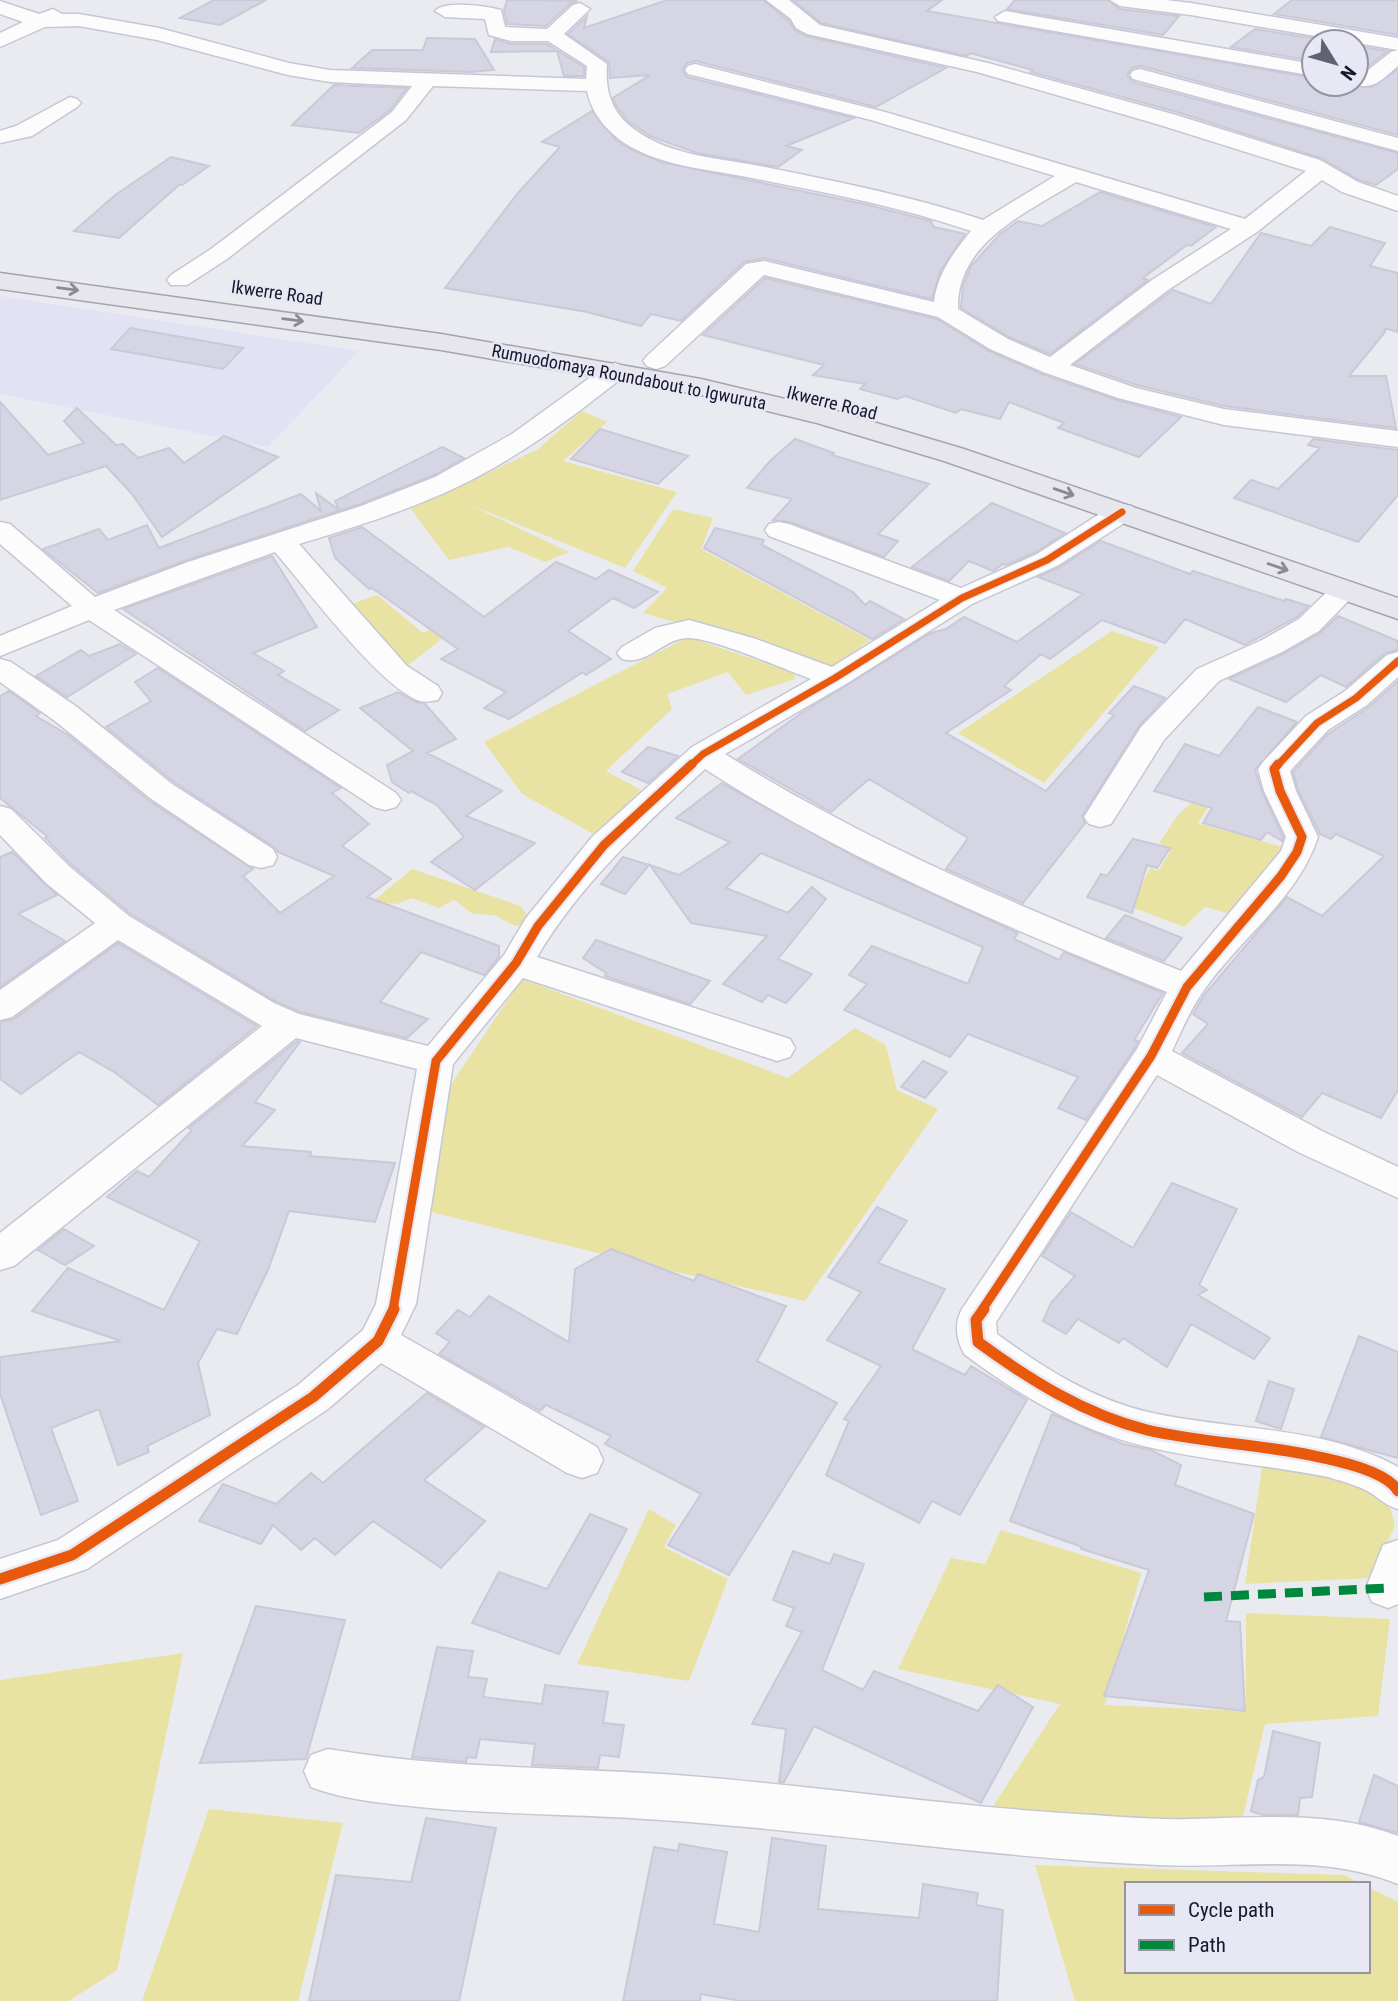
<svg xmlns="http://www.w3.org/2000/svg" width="1398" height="2001" font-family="'Roboto Condensed',sans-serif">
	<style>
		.built { fill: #e2e2f4 }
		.green { fill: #e8e3a2 }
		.building { fill: #d5d5e4; stroke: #c9c9d7; stroke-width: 2 }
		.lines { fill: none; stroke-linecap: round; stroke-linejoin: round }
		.minor-casing { stroke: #c6c7d5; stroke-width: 3 }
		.major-casing { stroke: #a4a4b1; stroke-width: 3 }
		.minor { fill: #fcfcfd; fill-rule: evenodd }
		.major { fill: #e7e6ec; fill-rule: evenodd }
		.quiet { stroke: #00873e; stroke-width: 9; stroke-dasharray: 18 9; stroke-linecap: butt }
		.cycleway-far2-casing { stroke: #e7e8f4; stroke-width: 10 }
		.cycleway-far1-casing { stroke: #e7e8f4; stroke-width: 13 }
		.cycleway-casing { stroke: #e7e8f4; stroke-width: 16 }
		.cycleway-far2 { stroke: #e8590c; stroke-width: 7 }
		.cycleway-far1 { stroke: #e8590c; stroke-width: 9 }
		.cycleway { stroke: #e8590c; stroke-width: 11 }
		.oneway { stroke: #8a8996 }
		.labels { text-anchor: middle; stroke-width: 5; stroke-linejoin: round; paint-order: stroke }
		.far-street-label { font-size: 18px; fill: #18172d; stroke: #e7e8f4 }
	</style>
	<rect width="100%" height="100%" fill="#eaebf1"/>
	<path class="built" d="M0,296L359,351L268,447L0,394Z"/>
	<path class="green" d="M582,411L607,422L563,461L677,492L625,568L466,503L569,552L545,562L508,547L449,560L411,509L538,449Z
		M673,509L713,518L701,549L870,640L832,667L643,613L667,588L633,571Z
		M377,595L423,633L434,628L447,635L403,669L343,607Z
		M1112,631L1159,647L1044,783L958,733Z
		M688,637L794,673L795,679L746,695L728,672L667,694L672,709L606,771L641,790L597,836L522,794L484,742Z
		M1199,796L1211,802L1198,823L1286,848L1231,914L1205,907L1184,927L1131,907L1150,868L1158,871L1170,852L1164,849L1160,842L1177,816Z
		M412,869L521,906L531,923L515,926L494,915L473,914L454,900L439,908L412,898L397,904L372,902Z
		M522,979L788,1078L855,1028L886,1045L897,1090L938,1109L805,1301L667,1270L419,1209L435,1108Z
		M1263,1461L1385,1490L1395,1525L1372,1578L1245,1584Z
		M649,1509L676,1525L664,1547L728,1579L689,1681L577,1664Z
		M1001,1530L1141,1573L1105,1705L1246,1711V1613L1390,1619L1378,1716L1265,1724L1237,1841L980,1826L1060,1704L898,1669L951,1558L985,1564Z
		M183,1653L117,1970L69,2001H0V1680Z
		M209,1809L343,1823L298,2001H142Z
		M1035,1865L1344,1875L1361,1884H1127V1971H1368V1887L1398,1902V2001H1075Z"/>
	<path class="building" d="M214,0H266L220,25L180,18Z
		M507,0H522L577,1L571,3L546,26L507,24L504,10Z
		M667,0H763L789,21L795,30L806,36L946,68L876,107L696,61L687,63L682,70L687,77L854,118L786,146L802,150L778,167L697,153L650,136L628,121L617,107L613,98L650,75L610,78L609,62L568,34L587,16L584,28Z
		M793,0H942L927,11L1314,78V84L1372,87L1398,69V135L1141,66L1132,68L1127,75L1132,82L1398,153V169L1376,185L1359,180L1321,158L1177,112L1031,72L1033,70L970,53L967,56L821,23Z
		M1015,0H1108L1120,9L1179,16L1163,35L1007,9Z
		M1292,0H1398V35L1274,14Z
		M1255,29L1335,42H1314V61L1231,47Z
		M427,38L475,39L494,70L471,72L352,68L372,50H423Z
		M495,39L511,44H547L584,67V76H564L557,51L491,52Z
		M1356,46L1388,51L1362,71H1356Z
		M334,85L407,88L390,110L359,133L292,125Z
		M592,111L616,140L632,150L661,162L864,204L931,221L934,227L965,234L940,272L932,299L764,258L744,262L681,321L651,314L641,326L587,312L445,288L518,193L560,147L542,142Z
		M171,157L209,166L182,185H179L119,238L74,231L114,196Z
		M1100,192L1216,227L1191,246L1187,245L1143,278L1148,280L1050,354L1009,337L961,308L963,286L971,266L1000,234L1018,221L1042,226Z
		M1330,227L1385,243L1370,266L1398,273V332L1384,328L1385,332L1349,376H1386L1396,428L1224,406L1137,385L1075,364L1173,290L1211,304L1261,233L1311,246Z
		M765,278L937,319L989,351L1042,374L1117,400L1181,417L1139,457L1058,428L1064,423L1009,402L1000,419L961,409L956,413L905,396L897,399L860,389L865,384L813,375L824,365L703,335Z
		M130,328L243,348L223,369L111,349Z
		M0,402L48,455L84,443L64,421L77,408L116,445L123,444L138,458L169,448L184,463L224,436L278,457L162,537L132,494L106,466L0,500Z
		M600,429L688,456L658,484L571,459Z
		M795,439L834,453L832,455L929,484L878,534L898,541L884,557L790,522L773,520L792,499L747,488L770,461Z
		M1313,439L1398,450V495L1358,542L1234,498L1251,480L1278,489L1320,448L1308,445Z
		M442,447L464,458L434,475L360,504L187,560L98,593L43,549L99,529L108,540L147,525L159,548L301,494L321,511L316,493L339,510L335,501Z
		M992,503L1065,533L1036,552L1006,565L1003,564L993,571L969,561L949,581L912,567Z
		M362,527L484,617L556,562L596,579L609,570L658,592L634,608L613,598L568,631L611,659L586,675L583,672L509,719L484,708L506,692L441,659L458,649L372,588L369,589L335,558L329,538Z
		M715,528L764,540L762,545L853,592L865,605L870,601L904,619L872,639L704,548Z
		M1101,541L1190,574L1193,571L1284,601L1286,599L1309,606L1297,617L1245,645L1185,619L1165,643L1102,620L1050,659L1041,654L1004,686L1011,690L946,733L1046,791L1114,715L1109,713L1134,686L1165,698L1139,726L1082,816L1085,823L1023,903L946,869L968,838L869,779L831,812L738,759L800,714L931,633L946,629L964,617L1017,642L1083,594L1038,577L1058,568Z
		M272,556L317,627L253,653L284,671L278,675L339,710L305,731L123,609Z
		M1338,616L1398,641V650L1385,653L1346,687L1321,675L1286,702L1229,679L1283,654L1320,633Z
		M120,644L136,654L67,697L36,676L81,650L89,656Z
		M158,668L341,788L332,793L369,824L342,846L391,879L367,897L499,946V957L484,975L421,952L380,1002L428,1019L407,1038L300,1012L275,1001L131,914L72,865L45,838L48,837L0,798V696L9,691L40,713L36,716L68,735L148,800L253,869L243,876L280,913L334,876L278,852L274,847L174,782L106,727L151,701L135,682Z
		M1398,681V1090L1381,1118L1322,1093L1302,1117L1182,1053L1208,1024L1193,1014L1204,995L1287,897L1322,916L1384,856L1336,834L1331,839L1320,834L1298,790L1293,772L1328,734L1369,707Z
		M398,692L416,702L425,704L456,739L427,753L502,791L466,816L535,843L475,890L431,862L464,837L437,805L411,791L409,793L392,782L387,765L413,751L360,708Z
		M1258,707L1297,722L1255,770L1262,792L1283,837L1282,841L1267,832L1261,840L1203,823L1212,808L1154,791L1185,744L1219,756Z
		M648,747L678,756L648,783L622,772Z
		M722,783L872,866L1018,933L1014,939L1059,960L1064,952L1163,993L1134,1040L1138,1041L1135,1048L1086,1120L1058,1108L1078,1077L968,1034L950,1057L844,1010L867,984L849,975L872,946L968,984L983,947L761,853L726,888L788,913L812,887L826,899L778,959L812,974L786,1003L768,995L762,1002L723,984L767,936L691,923L650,865L679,875L730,842L676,818Z
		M1133,839L1170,848L1157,868L1147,865L1132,913L1087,897L1101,874L1107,876Z
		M12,852L57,895L18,914L65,941L0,987V857Z
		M623,857L649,865L625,894L601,884Z
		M1125,915L1182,938L1164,961L1106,938Z
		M596,940L710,981L690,1004L605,976L606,973L583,958Z
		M118,943L257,1026L158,1105L114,1072L79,1052L21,1094L0,1079V1022L14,1019Z
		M297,1041L300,1042L255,1102L275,1110L242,1146L311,1152L310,1156L395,1163L375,1222L289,1211L268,1270L237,1334L217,1329L198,1363L210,1415L147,1446L149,1452L118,1465L99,1409L51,1428L78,1501L41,1515L0,1394V1357L121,1341L32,1311L68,1268L164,1310L200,1241L107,1197L137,1171L149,1177L192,1130L189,1128Z
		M923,1061L947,1072L925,1098L901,1087Z
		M1172,1183L1237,1209L1199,1285L1207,1290L1198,1295L1270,1338L1254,1359L1191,1324L1167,1367L1123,1338L1119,1343L1078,1319L1066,1334L1043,1321L1051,1303L1075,1276L1042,1256L1071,1212L1133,1248Z
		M877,1207L907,1221L878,1263L945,1289L912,1349L965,1375L971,1366L1027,1400L960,1515L932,1501L919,1523L826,1475L849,1421L844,1419L881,1366L827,1340L861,1292L828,1277Z
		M64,1229L94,1246L65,1265L38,1250Z
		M611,1249L694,1281L698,1274L786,1306L757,1361L837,1403L729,1575L668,1545L701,1494L605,1444L611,1436L546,1405L540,1411L439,1354L450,1342L436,1333L458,1310L470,1317L489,1296L569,1342L575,1269Z
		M1359,1336L1398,1352V1458L1321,1437Z
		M1269,1381L1294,1389L1281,1429L1256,1421Z
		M427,1393L484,1427L424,1480L485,1521L441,1568L373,1521L335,1555L315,1538L301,1550L273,1525L261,1544L199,1521L223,1484L276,1504L311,1473L323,1483Z
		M1052,1414L1123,1444L1151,1450L1181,1465L1175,1485L1254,1514L1226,1621L1240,1622L1245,1711L1104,1696L1149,1570L1081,1549L1082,1547L1010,1521Z
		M590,1514L627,1529L559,1654L472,1623L499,1572L547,1589Z
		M793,1551L830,1564L834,1554L864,1564L822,1670L863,1690L874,1671L978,1711L998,1685L1033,1707L981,1803L814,1726L784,1782H779L786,1729L752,1724L802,1632L786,1626L794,1608L773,1600Z
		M256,1606L345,1620L306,1759L200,1763Z
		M437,1647L473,1651L468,1677L487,1679L483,1697L542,1704L545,1685L608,1692L603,1723L624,1725L619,1757L600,1755L598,1768L532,1765L535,1744L480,1739L476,1758L467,1757L466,1762L412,1757Z
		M1273,1731L1320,1743L1312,1797L1300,1798L1298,1815H1263L1251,1811L1258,1780L1264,1777Z
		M1374,1775L1398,1786V1833L1359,1822Z
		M426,1818L496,1828L459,2001H309L336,1875L411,1882Z
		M772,1838L826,1846L818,1909L919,1918L923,1884L978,1893L976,1905L1003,1910L997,2001H741L701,1994L700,2001H623L654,1847L678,1851L679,1844L727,1852L714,1924L759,1932Z"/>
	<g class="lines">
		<g class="minor-casing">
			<path id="minor" d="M766,0H789L820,25L988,63L1176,115L1320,160L1358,182L1398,196V211L1342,192L1322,180L1257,232L1168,290L1070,365L1136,388L1224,409L1398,431V447L1224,425L1118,398L1043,372L990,349L938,317L764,275L665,366L656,369L647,366L643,361L647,356L746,264L764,261L934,302C937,274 954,252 971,231C901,207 829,193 757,179C716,170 670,168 633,148C611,136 592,116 587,91L433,86L406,120L227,259L187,285H171L167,280L171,275L211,249L392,112L412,86L330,82L288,75L157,40L79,26L45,27L0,47V33L23,22L0,14V1L39,14L53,9L62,14H79L159,28L289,63L330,70L586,79L587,66L548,41H511L489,35L485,19L445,17L435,11C444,0 487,6 501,10L505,27L547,29L573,5L580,3L590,9L564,34L607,64C605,91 611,112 634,129C671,157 721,158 765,167C838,182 912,196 983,220L1055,176L871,120L688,74L685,70L688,66L695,64L885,112L1245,219L1306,171L1160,125L977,72L807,34L796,28L791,19ZM1076,182L1231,229L1152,280L1050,357L1008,339L958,309C956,242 1028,212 1076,182Z
				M1110,0H1166L1191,3L1398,38V66C1380,81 1375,90 1351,84H1356V73L1363,74L1391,52L1398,50L1191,15L1120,6Z
				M1005,11L1314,64V76L998,21L995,17Z
				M1140,69L1398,138V151L1133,79L1130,75L1133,71Z
				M70,97L77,99L81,103L77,107L32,136L0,143V131L16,126Z
				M615,363L624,366L628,371L624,376C571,419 516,459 455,488C404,512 351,528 299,544L407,666L438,686L442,693L438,700C430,701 424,703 417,700C375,681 307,589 275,552L114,610L396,793L401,800L396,807L385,810L374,807L89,620L0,656V636L72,606L0,544V522L10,524L95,597L188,562L361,506L435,477L512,434L606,366Z
				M1122,504L1132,506L1136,512L1132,518L1057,566L972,604L846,684L725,754C868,844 1025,909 1181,971L1281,851L1286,837L1264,791L1258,769L1263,762L1306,716L1345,691L1387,655L1398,652V677L1367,705L1328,730L1290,771L1296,791L1318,837C1298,899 1237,941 1202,993C1190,1010 1181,1032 1172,1051L1324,1132L1398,1167V1198L1298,1152L1157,1075L996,1322L997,1334C1044,1368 1092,1399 1148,1412C1231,1431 1322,1425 1398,1467V1509C1389,1506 1386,1504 1379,1499C1366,1487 1344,1482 1328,1477C1268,1465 1207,1461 1148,1447C1079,1431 1020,1396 964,1354C956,1338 954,1324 962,1309L1137,1049L1167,992C1009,928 849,862 705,769C643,827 580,884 537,957L790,1039L795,1048L790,1057L777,1061L523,978L453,1064L416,1304L401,1335L597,1447L603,1460L597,1473L582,1478L567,1473L381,1363L328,1409L87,1569L0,1599V1559L58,1540L298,1385L363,1330L376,1304L417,1069L296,1038L14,1266L0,1270V1233L262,1026L118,940L12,1017L0,1020V990L95,923L46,883L0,835V806L11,809L70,867L129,916L274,1003L299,1014L428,1046L504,955L526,918L592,837L692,747L811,679C784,669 711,637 687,638C662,639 648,666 622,659L617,653L622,647L655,628L689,620L753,638L832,667L940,600L769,536L765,530L769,524L779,522L789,524L961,588L1037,554L1112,506Z
				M1345,581L1355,584L1359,590L1319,631L1282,652L1219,681L1164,740L1111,824L1100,827L1089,824L1084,817L1141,727L1197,669L1262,640L1299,619L1335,584Z
				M0,659L11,662L77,707L172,784L273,849L277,857L273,865L261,868L249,865L150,798L55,721L0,682Z
				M1398,1540V1604L1388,1608L1372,1602L1366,1588L1383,1545Z
				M328,1749C439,1768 550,1767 662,1774C806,1784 949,1807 1093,1815C1125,1817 1158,1820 1190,1819C1261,1818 1330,1810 1398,1836V1884C1320,1852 1240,1869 1159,1865C992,1858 827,1831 661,1820C584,1814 507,1815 430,1808C391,1804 348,1801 311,1787L304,1771L311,1755Z"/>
		</g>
		<g class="major-casing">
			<path id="major" d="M0,273L441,334L701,379L836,411L964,449L1398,598V619L944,461L817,423L701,395L441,350L0,289Z"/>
		</g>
		<use href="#minor" class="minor"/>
		<use href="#major" class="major"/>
		<path class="quiet" d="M1204,1597L1388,1588"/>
		<g class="cycleway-far2-casing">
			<path id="cycleway-far2" d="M690,766L703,754L835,678L962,598L1047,560L1122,512
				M1277,766L1317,723L1356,698L1398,661"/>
		</g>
		<g class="cycleway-far1-casing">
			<path id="cycleway-far1" d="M393,1310L436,1061L516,963L538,926L604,845L692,764
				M982,1310L1151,1056L1187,987L1281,876L1297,852L1302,837L1280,791L1274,769L1278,764"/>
		</g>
		<g class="cycleway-casing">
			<path id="cycleway" d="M984,1309L976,1320L978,1342C1030,1380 1084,1414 1147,1430C1199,1442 1253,1444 1305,1454C1329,1459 1385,1469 1398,1491
				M0,1579L72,1555L313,1397L378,1341L394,1309"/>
		</g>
		<use href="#cycleway-far2" class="cycleway-far2"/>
		<use href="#cycleway-far1" class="cycleway-far1"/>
		<use href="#cycleway" class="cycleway"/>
	</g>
	<defs><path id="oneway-shaft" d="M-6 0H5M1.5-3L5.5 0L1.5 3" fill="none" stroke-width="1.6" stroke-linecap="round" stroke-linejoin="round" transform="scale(1.75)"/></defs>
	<g class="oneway">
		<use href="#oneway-shaft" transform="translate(68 289) rotate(7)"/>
		<use href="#oneway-shaft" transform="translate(293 320) rotate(8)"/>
		<use href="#oneway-shaft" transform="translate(1064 492) rotate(19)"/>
		<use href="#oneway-shaft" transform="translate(1278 567) rotate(19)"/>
	</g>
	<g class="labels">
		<g class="far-street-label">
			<text transform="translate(277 293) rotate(8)" y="6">Ikwerre Road</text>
			<text transform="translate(629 377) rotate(11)" y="6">Rumuodomaya Roundabout to Igwuruta</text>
			<text transform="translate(832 403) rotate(14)" y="6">Ikwerre Road</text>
		</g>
	</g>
	<rect x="1125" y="1882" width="245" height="91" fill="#e7e8f4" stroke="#9494a4" stroke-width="2"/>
	<rect x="1139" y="1905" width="35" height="10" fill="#e8590c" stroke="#9494a4" stroke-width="2"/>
	<text x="1188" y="1917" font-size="21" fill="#18172d">Cycle path</text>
	<rect x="1139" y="1940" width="35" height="10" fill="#00873e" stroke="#9494a4" stroke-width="2"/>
	<text x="1188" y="1952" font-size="21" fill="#18172d">Path</text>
	<g transform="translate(1335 63) rotate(127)"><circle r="33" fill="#e7e8f4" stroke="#9494a4" stroke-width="2"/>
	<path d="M0-5L12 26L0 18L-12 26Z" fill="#626172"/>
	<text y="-10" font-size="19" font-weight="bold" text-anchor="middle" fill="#18172d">N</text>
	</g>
</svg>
